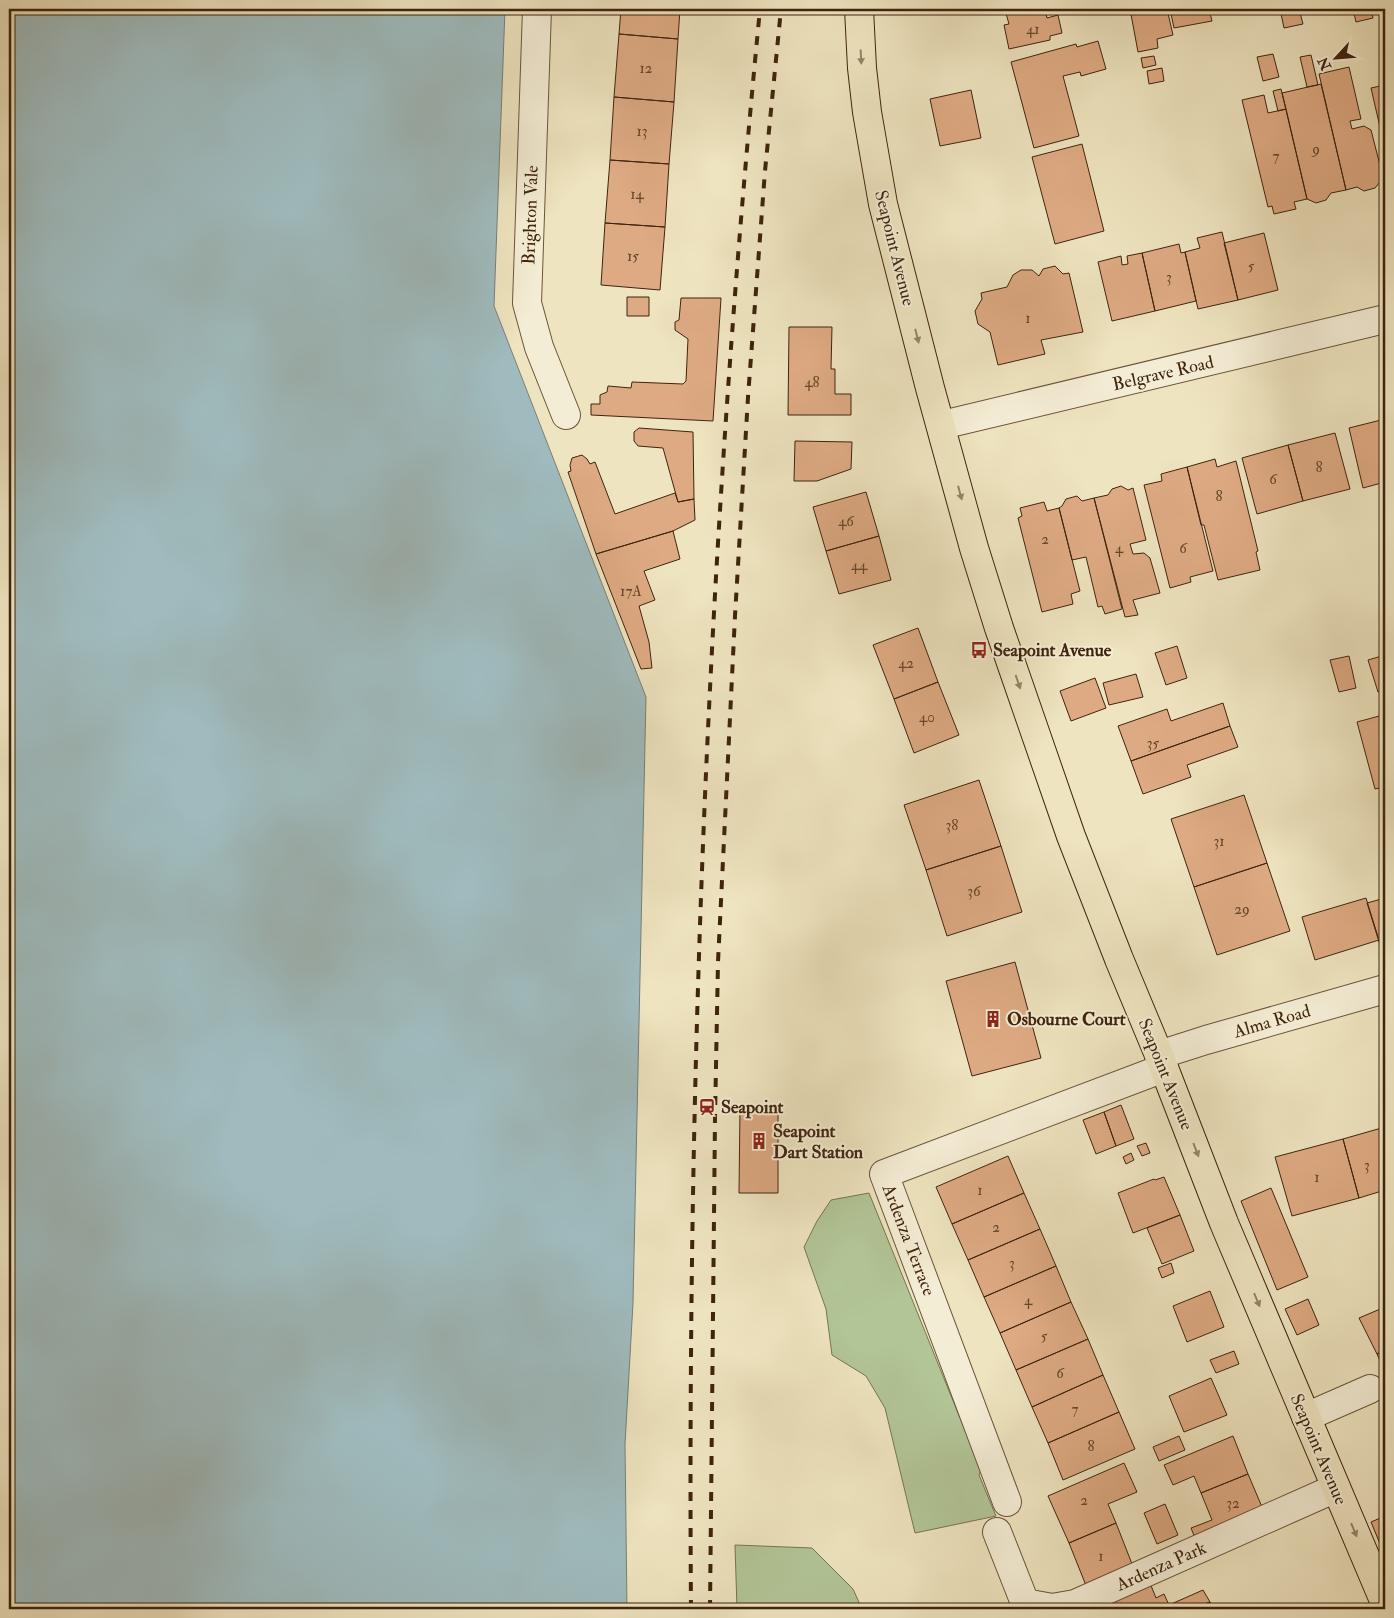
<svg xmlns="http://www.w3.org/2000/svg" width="1394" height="1618" font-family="'IM FELL Double Pica',serif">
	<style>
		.green { fill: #b2c597; stroke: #787452 }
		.water { fill: #9fbbbe; stroke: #797f77 }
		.building { fill: #deaa83; stroke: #3f240d }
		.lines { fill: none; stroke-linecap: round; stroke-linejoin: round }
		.minor-casing { stroke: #6b543a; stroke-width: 30 }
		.highway-casing { stroke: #3f240d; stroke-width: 30 }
		.minor { stroke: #f4edd5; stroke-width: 28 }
		.highway { stroke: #eee4bf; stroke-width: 28 }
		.rail { stroke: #3f240d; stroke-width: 4; stroke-dasharray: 9 9; stroke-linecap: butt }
		.oneway { fill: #968466 }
		.labels { text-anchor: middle; stroke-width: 4; stroke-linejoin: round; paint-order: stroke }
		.number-label { font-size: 15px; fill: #67462a }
		.street-label { font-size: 18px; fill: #3f240d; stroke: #f4edd5 }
		.poi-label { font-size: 18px; font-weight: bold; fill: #3f240d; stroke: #f4edd5; text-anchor: start }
	</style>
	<rect width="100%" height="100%" fill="#eee4bf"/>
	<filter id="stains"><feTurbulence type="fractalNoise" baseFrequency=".004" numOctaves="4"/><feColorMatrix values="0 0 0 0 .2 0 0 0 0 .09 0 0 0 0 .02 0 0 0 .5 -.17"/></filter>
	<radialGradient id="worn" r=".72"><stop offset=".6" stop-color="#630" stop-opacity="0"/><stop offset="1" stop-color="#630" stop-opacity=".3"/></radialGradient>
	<path class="green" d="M869,1193L981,1470L979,1475L996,1516L915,1533L885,1408L866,1376L832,1355L826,1309L804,1247L817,1221L831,1200Z
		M735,1545L812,1548L853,1589L862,1609H737Z"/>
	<path class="water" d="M9,9H505L494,306L646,697L633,1303L625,1444L627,1609H9Z"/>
	<path class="building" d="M621,9H680L678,39L619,34Z
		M893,9H937V14H893Z
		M1009,9H1045L1047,18L1058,15L1062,33L1050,36V40L1009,49L1004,25L1009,24L1005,10Z
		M1130,9H1167L1173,35L1157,39L1158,48L1138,52Z
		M1170,9H1209L1212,21L1174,28Z
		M1280,9H1299L1303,24L1284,28Z
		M1353,9H1371L1373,18L1356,22Z
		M619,34L678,39L674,102L614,97Z
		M1098,41L1106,69L1081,76L1080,72L1063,76L1079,136L1034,148L1011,62L1076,44L1077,47Z
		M1273,54L1279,77L1263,81L1257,57Z
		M1311,55L1318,85L1307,87L1300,57Z
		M1154,56L1156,65L1143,68L1141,58Z
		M1349,67L1361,119L1350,121L1352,129L1364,126L1371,130L1384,181L1380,182L1375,188L1364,191L1357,187L1346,190L1319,74Z
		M1162,68L1164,81L1149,84L1147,71Z
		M1321,84L1346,190L1331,193L1326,200L1316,203L1307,199L1282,93Z
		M1385,85V149L1371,88Z
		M1281,89L1286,109L1278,111L1273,91Z
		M971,90L981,138L940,146L930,99Z
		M1264,95L1268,113L1286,109L1307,199L1294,202L1296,209L1274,214L1272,206L1268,207L1242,100Z
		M614,97L674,102L669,164L610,160Z
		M1082,144L1104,231L1055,244L1032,157Z
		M610,160L669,164L665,227L605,223Z
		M605,223L665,227L660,290L601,285Z
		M1222,232L1238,300L1198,309L1185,252L1200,248L1197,238Z
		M1264,233L1278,290L1238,300L1224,243Z
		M1179,244L1181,253L1185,252L1196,301L1155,311L1142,253Z
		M1142,253L1155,311L1112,321L1098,262L1121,256L1122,265L1128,264L1127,256Z
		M1055,266L1063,274L1069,273L1083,332L1041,340L1045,354L998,365L990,332L978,324L975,311L982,299L981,293L1007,287L1013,275L1021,270H1032L1039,276L1043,269Z
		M627,297H649V316H627Z
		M681,298H721L713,421L591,415V404H600V395L607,392L608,386L631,388L632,382L683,384L686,381L688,339L675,330V322L679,320Z
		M789,327H832L831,369H835V394H851V415H788Z
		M1381,420L1385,437V482L1363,488L1349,428Z
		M639,428L693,432L694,499L678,502L663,448L638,446L634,441V432Z
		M1335,433L1350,489L1303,501L1288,445Z
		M795,441L852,442L851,469L817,481H794Z
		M1288,445L1303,501L1257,514L1242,458Z
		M582,455L587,459L590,464L595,462L615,514L675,493L678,502L694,499L695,520L673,531L596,554L568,472L571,471L570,465L572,458Z
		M1215,459L1217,467L1236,461L1258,551L1256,552L1260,570L1218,580L1204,525H1201L1187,467Z
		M1187,467L1213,571L1190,577L1191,582L1170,588L1144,485L1162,481L1161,474Z
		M1121,486L1128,490L1133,488L1146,540L1130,544L1133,554L1144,553L1150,558L1160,593L1133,600L1138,615L1125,617L1094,498L1108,495L1112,489Z
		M866,492L879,536L826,551L813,507Z
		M1077,496L1082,501L1094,498L1122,609L1105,614L1102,606L1098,607L1086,557L1072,560L1059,508L1062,506L1066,499Z
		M1044,502L1047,511L1059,508L1080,591L1071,594L1073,604L1042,612L1018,518L1022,516L1020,508Z
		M673,531L680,559L644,571L655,600L639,606L649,642L652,668L641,669L596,554Z
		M879,536L891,580L839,594L826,551Z
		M918,628L938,682L894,699L873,645Z
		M1177,646L1187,678L1166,685L1155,653Z
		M1385,655V690L1378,692L1368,660Z
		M1349,656L1356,688L1339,692L1330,660Z
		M1136,674L1143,697L1109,705L1103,683Z
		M1095,678L1106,708L1071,721L1060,691Z
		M938,682L959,735L914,753L894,699Z
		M1223,703L1230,726L1131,761L1118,726L1167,709L1171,721Z
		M1383,715L1385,724V787L1375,789L1357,722Z
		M1230,726L1238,747L1187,765L1191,777L1143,794L1131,761Z
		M979,780L1001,846L926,870L904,805Z
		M1244,795L1267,863L1194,887L1171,819Z
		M1001,846L1022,912L947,936L926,870Z
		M1267,863L1290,931L1217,955L1194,887Z
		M1366,898L1379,940L1315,960L1302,917Z
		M1385,898V943L1380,945L1367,903Z
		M1015,962L1041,1058L972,1076L946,981Z
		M1121,1105L1134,1139L1116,1146L1104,1112Z
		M740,1108H778V1193H739Z
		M1104,1112L1116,1146L1096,1154L1083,1120Z
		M1385,1127V1190L1359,1198L1343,1139Z
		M1343,1139L1359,1198L1292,1216L1275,1157Z
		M1146,1143L1150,1153L1142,1156L1137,1146Z
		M1131,1153L1134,1160L1126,1164L1123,1157Z
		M1008,1156L1024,1193L952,1224L936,1187Z
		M1164,1177L1180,1215L1133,1233L1118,1193L1154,1179L1155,1180Z
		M1271,1188L1308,1277L1277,1290L1241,1201Z
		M1024,1193L1040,1229L968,1260L952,1224Z
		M1180,1215L1194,1251L1162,1264L1147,1228Z
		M1040,1229L1056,1266L984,1297L968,1260Z
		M1171,1263L1174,1273L1162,1278L1158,1268Z
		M1056,1266L1071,1302L1000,1333L984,1297Z
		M1210,1291L1224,1327L1187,1342L1173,1306Z
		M1308,1299L1319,1325L1297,1335L1285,1309Z
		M1071,1302L1088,1339L1016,1370L1000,1333Z
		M1385,1307V1350L1377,1354L1359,1318Z
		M1088,1339L1103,1375L1032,1407L1016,1370Z
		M1385,1350V1372L1377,1354Z
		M1234,1351L1239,1364L1216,1373L1210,1360Z
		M1103,1375L1119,1412L1048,1443L1032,1407Z
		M1211,1378L1227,1415L1184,1432L1169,1396Z
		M1119,1412L1135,1449L1063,1480L1048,1443Z
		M1179,1436L1185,1450L1159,1461L1153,1447Z
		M1233,1436L1248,1474L1201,1493L1194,1476L1173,1485L1164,1465Z
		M1124,1463L1137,1492L1108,1504L1116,1523L1069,1543L1048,1496Z
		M1248,1474L1265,1514L1197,1543L1191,1528L1212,1520L1201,1493Z
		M1165,1504L1178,1535L1157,1544L1144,1513Z
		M1385,1516V1556L1371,1522Z
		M1116,1523L1134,1569L1087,1588L1069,1543Z
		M1150,1583L1156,1598L1164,1594L1169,1605L1203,1590L1210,1602L1191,1609H1099L1098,1605Z
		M1210,1602L1213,1609H1191Z"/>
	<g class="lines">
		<g class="minor-casing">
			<path id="minor" d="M537,9L527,303L539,347L566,415
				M942,425L1385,319
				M1159,1055L1206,1040L1385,989
				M1306,1417L1370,1389
				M1007,1502L884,1174L1164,1068
				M997,1532L1025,1603L1052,1608L1075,1604L1336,1488"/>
		</g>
		<g class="highway-casing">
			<path id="highway" d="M859,9L862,68L867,112L883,204L930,388L974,548L999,628L1071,836L1119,959L1159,1055L1224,1223L1385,1603"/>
		</g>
		<use href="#minor" class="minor"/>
		<use href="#highway" class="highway"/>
		<path class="rail" d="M691,1609C687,1075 708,540 760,9
			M710,1609L715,1118L718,962L735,616L748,397L765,171L781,9"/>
	</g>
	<defs><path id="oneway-solid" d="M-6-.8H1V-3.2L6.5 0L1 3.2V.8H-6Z" transform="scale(1.25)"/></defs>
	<g class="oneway">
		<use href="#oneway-solid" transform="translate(861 57) rotate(87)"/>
		<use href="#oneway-solid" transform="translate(917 336) rotate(76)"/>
		<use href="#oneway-solid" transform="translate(960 493) rotate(75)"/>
		<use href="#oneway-solid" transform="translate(1018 682) rotate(71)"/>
		<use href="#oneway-solid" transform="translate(1196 1150) rotate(69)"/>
		<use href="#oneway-solid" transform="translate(1257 1300) rotate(67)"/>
		<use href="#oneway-solid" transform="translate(1354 1530) rotate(67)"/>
	</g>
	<defs>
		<g id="bus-bare" transform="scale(1.35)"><path d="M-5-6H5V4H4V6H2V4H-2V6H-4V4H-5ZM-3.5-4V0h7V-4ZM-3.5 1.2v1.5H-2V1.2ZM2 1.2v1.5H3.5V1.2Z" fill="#8f2418" stroke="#f4edd5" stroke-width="2.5" paint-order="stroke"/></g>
		<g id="building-bare" transform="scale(1.35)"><path d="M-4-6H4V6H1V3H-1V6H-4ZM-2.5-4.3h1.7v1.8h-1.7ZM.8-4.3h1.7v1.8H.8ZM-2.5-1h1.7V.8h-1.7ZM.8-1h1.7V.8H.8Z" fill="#8f2418" stroke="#f4edd5" stroke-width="2.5" paint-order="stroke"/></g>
		<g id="station-bare" transform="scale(1.35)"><path d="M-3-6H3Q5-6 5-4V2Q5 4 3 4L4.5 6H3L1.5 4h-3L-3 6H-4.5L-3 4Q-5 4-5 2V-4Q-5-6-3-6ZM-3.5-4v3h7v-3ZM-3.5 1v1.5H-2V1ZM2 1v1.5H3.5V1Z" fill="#8f2418" stroke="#f4edd5" stroke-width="2.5" paint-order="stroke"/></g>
	</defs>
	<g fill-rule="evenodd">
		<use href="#bus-bare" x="979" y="650"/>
		<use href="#building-bare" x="993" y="1019"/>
		<use href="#station-bare" x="707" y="1107"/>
		<use href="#building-bare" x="759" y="1141"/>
	</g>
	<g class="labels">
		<g class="number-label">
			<text x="1033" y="34">41</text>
			<text x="646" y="73">12</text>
			<text x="642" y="136">13</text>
			<text x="1316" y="154">9</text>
			<text x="1276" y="161">7</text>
			<text x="637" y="199">14</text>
			<text x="633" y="261">15</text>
			<text x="1251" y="271">5</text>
			<text x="1169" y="282">3</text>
			<text x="1028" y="323">1</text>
			<text x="812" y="387">48</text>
			<text x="1319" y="472">8</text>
			<text x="1273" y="484">6</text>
			<text x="1219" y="501">8</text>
			<text x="846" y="526">46</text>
			<text x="1045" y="544">2</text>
			<text x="1119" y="553">4</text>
			<text x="1183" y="553">6</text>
			<text x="859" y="570">44</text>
			<text x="631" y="596">17A</text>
			<text x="906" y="668">42</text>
			<text x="927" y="722">40</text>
			<text x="1153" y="748">35</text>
			<text x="952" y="830">38</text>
			<text x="1219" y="846">31</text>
			<text x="974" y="896">36</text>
			<text x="1242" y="914">29</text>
			<text x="1367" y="1170">3</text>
			<text x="1317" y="1182">1</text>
			<text x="980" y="1195">1</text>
			<text x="996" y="1232">2</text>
			<text x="1012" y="1268">3</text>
			<text x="1028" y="1305">4</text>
			<text x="1044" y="1341">5</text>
			<text x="1060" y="1378">6</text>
			<text x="1075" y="1414">7</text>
			<text x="1091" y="1451">8</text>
			<text x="1084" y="1505">2</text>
			<text x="1233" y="1508">32</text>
			<text x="1101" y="1561">1</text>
		</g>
		<g class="street-label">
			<text transform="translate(530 215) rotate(-88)" y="6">Brighton Vale</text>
			<text transform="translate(895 248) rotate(76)" y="6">Seapoint Avenue</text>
			<text transform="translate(1163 373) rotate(-13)" y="6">Belgrave Road</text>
			<text transform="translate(1272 1021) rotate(-16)" y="6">Alma Road</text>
			<text transform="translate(1166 1074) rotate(68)" y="6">Seapoint Avenue</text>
			<text transform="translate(909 1240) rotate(69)" y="6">Ardenza Terrace</text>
			<text transform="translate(1319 1449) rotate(67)" y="6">Seapoint Avenue</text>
			<text transform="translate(1161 1566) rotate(-24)" y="6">Ardenza Park</text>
		</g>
		<g class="poi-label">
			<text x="993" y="656">Seapoint Avenue</text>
			<text x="1007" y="1025">Osbourne Court</text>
			<text x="721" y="1113">Seapoint</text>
			<text x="773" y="1137">Seapoint<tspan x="773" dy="21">Dart Station</tspan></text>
		</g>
	</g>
	<rect width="1394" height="1618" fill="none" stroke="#eee4bf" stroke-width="30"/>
	<rect x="10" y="10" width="1374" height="1598" fill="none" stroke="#3f240d" stroke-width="2.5"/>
	<rect x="15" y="15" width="1364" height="1588" fill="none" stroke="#3f240d"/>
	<g transform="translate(1336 58) rotate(244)" stroke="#f4edd5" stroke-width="4" paint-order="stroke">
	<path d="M0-4L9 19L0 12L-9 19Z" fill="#3f240d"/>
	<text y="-8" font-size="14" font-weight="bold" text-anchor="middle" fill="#3f240d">N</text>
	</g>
	<rect width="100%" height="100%" filter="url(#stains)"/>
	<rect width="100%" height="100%" fill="url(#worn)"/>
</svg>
